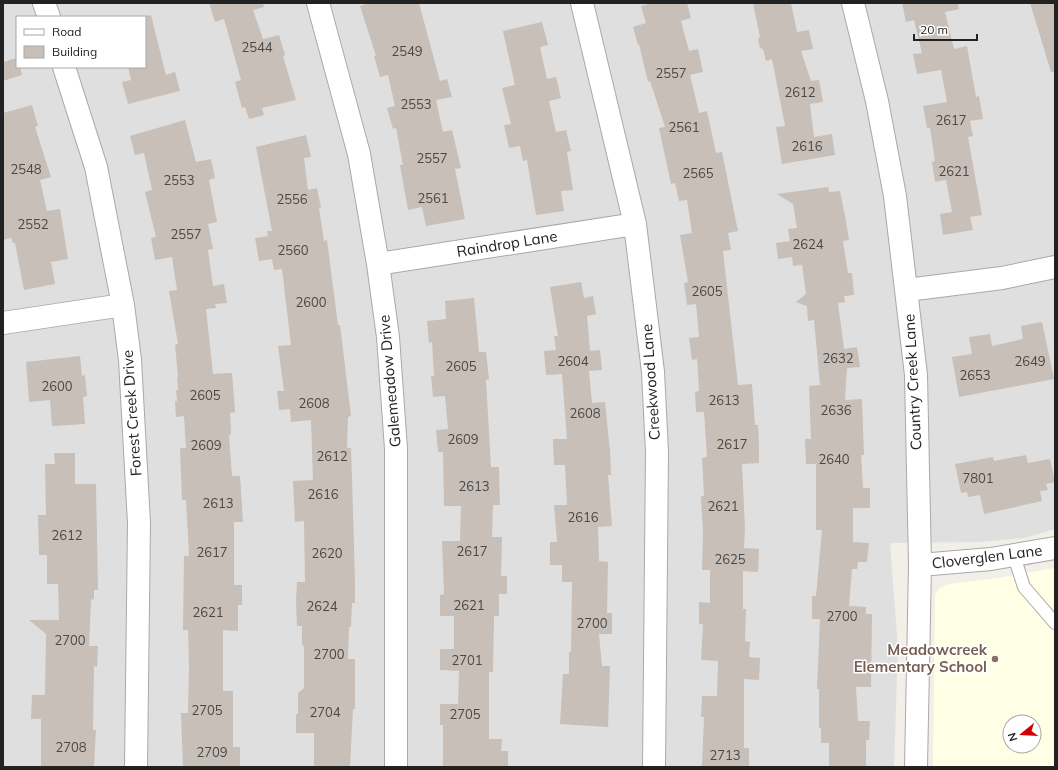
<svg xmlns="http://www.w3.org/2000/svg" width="1058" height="770" font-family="Mulish,sans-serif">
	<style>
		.residential { fill: #e0dfdf; fill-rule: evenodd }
		.education { fill: #ffffe5; fill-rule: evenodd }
		.building { fill: #c7bfb8 }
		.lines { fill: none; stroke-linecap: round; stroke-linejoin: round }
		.service-casing { stroke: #a9a9a9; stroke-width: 14 }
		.minor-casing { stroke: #a9a9a9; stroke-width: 24 }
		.tertiary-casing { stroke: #a9a9a9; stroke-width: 24 }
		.service { stroke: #fff; stroke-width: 12 }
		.minor { stroke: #fff; stroke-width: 22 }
		.tertiary { stroke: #fff; stroke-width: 22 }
		.education-dot { fill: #8d6e63; stroke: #fff; stroke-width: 1.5 }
		.labels { text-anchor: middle; stroke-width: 3; stroke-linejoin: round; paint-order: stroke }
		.number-label { font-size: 13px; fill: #4b4948 }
		.street-label { font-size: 15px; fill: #222; stroke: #fff }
		.education-label { font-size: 15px; font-weight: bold; fill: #785e54; stroke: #fff; text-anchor: end }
	</style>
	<rect width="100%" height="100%" fill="#f2efe9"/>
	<path class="residential" d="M3,3H1055V529L1025,538L978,542L890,543L898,649L894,767H3ZM17,17H145V67H17Z"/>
	<path class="education" d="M1055,568V767H933L935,595L940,588L949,584L998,578ZM1010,722H1034V746H1010Z"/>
	<path class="building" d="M209,3H263L264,7L253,10L263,39L279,35L285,55L283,56L296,100L262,108L264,115L249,119L245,107L242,108L235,82L241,80L224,19L215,22Z
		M370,3H419L440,81L447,79L452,97L436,100L443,132L452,130L461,168L455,169L465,219L426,226L422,207L408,210L400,165H403L396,128L393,129L387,108L395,106L388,75L380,77L374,56H376L360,6Z
		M652,3H687L691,18L681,21L689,51L698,49L703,72L690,75L699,113L707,111L716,153L722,152L738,231L728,233L731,250L723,251L738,385L752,384L755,425H758L759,448V463L742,464L745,528L744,548L759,549L758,572L743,571V609H746L745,641L750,642L749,657L760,658L759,680L744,679V748H749V767H702L704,717H701L702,696H717L718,661L701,660L703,624H699V602L710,603V570H702L703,533L701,496H704L702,458L707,457L704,412H696L695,392L699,391L697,359L692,360L689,338L699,337L696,304L687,305L684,283L688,282L680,235L692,233L687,200L679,201L675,183L671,184L659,128L665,127L650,81L648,82L639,44L638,45L633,27L646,23L641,6Z
		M753,3H791L797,32L809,30L813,49L801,51L811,81L819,80L823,102L810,104L814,137L832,134L835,155L782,164L776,127L785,126L772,59L766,61L763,49L760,48L758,39L760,37Z
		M902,3H958L959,9L945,12L954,49L967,46L976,97L979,96L983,119L970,121L973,136L968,137L982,215L970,217L973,230L943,235L940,214L952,212L946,180L935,182L932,162L935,161L930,128H927L923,106L947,102L941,70L917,74L913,54L922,53L914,20L906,22Z
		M1030,3H1055V72H1051Z
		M151,15L166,75L175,72L180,91L128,104L122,82L131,80L128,67H145V16Z
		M542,22L548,45L540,47L547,79L556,77L561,98L549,101L556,132L566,130L571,151L567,152L573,190L561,191L564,211L536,215L527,160L523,161L520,146L509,148L504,125L511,124L502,88L515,85L503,31Z
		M17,58V67H20L22,75L3,81V62Z
		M32,105L38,126L35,127L51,177L40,180L47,211L60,209L68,259L51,262L55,284L24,290L15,243H13L11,238L3,240V113Z
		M185,120L196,162L211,159L215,178L209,180L217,222L208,224L213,249L208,250L213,286L224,284L227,303L215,304L216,308L206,309L213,374L232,373L235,412L230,413L231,434L229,435L232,476H240L243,522H234V585H242V605H238V631L223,630V691H233V747H240V767H183L181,713H188L189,668L188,630H183L184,556H189L186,500H182L180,448H186L184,416L176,417L175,401H177L176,390H178L177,377H178L175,345L178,344L169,291L177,290L172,257L155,260L151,238L156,237L145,192L152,190L144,153L135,155L130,136Z
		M306,135L311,157L304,158L308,190L317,188L321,208H319L324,241L327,240L338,325H340L351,416L348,417L347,448H351L352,478L355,582V603H352L351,627H349L348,659H355V709H353L350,767H314V733H296V714H298V693L304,688V647L302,644V626H297L296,601L297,582H305L304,521L295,522L293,481L313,480L311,420L291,422L290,409L279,410L277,391H284L278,346L291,345L282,269L274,270L272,259L259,261L255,238L268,236L267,231H272L256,147Z
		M828,187L829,192L840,191L846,221L849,240L843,241L848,273H852L854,295L844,296L845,302L838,303L844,349L857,347L860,367L847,368L845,400L862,399L864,455H861L863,488H870V508H853V542L869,543L867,562H858L857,569H852L849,606L866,607V614H872L871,687H856L858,721H870L869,740H866V767H829V743H821V729L819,727V689H817L820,619H812V596H816L822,530H816V464H806L805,439H811L809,386L820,385L814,320L808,321L807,306L796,302L806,294L802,265L793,266L792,257L778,259L776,243L790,241L788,229L797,228L793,204L777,194Z
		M581,282L584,298L593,296L596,314L587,316L590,351L600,350L602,370L589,371L592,403L605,402L610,451L611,475H608L612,526L598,527L599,561L608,562L607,613H612V634H599L602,666H610L608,727L560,724L563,674H569V652H571L572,582H562V565H550V542H557L554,505H567L565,465H554L553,439H567L562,374L546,375L544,351L556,350L554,336H558L550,287Z
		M474,298L479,352H486L489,379L486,380L491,467H499L500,505H493L492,537H502L501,576H507V594H499V616H494L493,672H489V739H502L501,751H508V767H443V725H440V704H458L459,671L440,670V649H454V616H440V595L444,594L442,541H460L461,506H444L443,452H438L436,430L448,429L445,396L433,397L431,376H434L432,342L429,343L427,321L446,319L445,301Z
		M1042,322L1054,379L959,397L952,357L972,354L969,337L990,334L992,346L1023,339L1021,326Z
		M80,356L82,376L85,375L87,396L83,397L85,424L52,426L50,400L29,402L26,362Z
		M54,453H75V484H96L98,590H94V599L91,600L89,646H98L97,667L94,666L93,730H96L94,767H41V719H31L32,695H45L46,634L29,620H59L58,584H47V555H39L38,515H46L45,464H55Z
		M1026,455L1028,463L1050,459L1055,482L1046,484L1048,490L1040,491L1042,501L984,514L980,495L968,497L967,492L961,493L955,464L993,457L994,461Z"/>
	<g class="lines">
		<g class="service-casing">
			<path id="service" d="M1014,556L1024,587L1055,623"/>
		</g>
		<g class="minor-casing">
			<path id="minor" d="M44,3L49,17
				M318,3L359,154L378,264L388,337L396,449V767
				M582,3L635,224L653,372L657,452L654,767
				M64,67L96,167L123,305L130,360L139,523L136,767
				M378,264L635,224
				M907,290L1002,278L1055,267
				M3,323L123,305"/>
		</g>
		<g class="tertiary-casing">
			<path id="tertiary" d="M853,3L877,101L895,196L916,375L920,565L916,767
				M920,565L991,559L1055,548"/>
		</g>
		<use href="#service" class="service"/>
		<use href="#minor" class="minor"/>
		<use href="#tertiary" class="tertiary"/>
	</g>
	<circle class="education-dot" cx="995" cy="659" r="4"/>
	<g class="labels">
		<g class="number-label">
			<text x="257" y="52">2544</text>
			<text x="407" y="56">2549</text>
			<text x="671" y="78">2557</text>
			<text x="800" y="97">2612</text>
			<text x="416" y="109">2553</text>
			<text x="951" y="125">2617</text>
			<text x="684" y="132">2561</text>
			<text x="807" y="151">2616</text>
			<text x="432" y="163">2557</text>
			<text x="26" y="174">2548</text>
			<text x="954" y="176">2621</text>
			<text x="698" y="178">2565</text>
			<text x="179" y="185">2553</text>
			<text x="433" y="203">2561</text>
			<text x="292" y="204">2556</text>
			<text x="33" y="229">2552</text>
			<text x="186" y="239">2557</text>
			<text x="808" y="249">2624</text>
			<text x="293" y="255">2560</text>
			<text x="707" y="296">2605</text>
			<text x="311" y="307">2600</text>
			<text x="838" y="363">2632</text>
			<text x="573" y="366">2604</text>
			<text x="1030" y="366">2649</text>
			<text x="461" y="371">2605</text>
			<text x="975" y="380">2653</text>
			<text x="57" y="391">2600</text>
			<text x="205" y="400">2605</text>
			<text x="724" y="405">2613</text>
			<text x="314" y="408">2608</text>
			<text x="836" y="415">2636</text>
			<text x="585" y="418">2608</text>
			<text x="463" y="444">2609</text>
			<text x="732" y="449">2617</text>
			<text x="206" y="450">2609</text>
			<text x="332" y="461">2612</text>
			<text x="834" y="464">2640</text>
			<text x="978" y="483">7801</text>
			<text x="474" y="491">2613</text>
			<text x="323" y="499">2616</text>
			<text x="218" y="508">2613</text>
			<text x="723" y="511">2621</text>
			<text x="583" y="522">2616</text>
			<text x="67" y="540">2612</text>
			<text x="472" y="556">2617</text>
			<text x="212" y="557">2617</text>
			<text x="327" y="558">2620</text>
			<text x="730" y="564">2625</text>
			<text x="469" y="610">2621</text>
			<text x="322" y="611">2624</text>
			<text x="208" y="617">2621</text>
			<text x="842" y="621">2700</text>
			<text x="592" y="628">2700</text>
			<text x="70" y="645">2700</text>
			<text x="329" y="659">2700</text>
			<text x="467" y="665">2701</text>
			<text x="207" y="715">2705</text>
			<text x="325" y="717">2704</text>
			<text x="465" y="719">2705</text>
			<text x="71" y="752">2708</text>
			<text x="212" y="757">2709</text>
			<text x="725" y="760">2713</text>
		</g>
		<g class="street-label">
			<text transform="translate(507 244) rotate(-9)" y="5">Raindrop Lane</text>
			<text transform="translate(390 381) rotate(-95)" y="5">Galemeadow Drive</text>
			<text transform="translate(651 382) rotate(-94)" y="5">Creekwood Lane</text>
			<text transform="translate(913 382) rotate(-93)" y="5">Country Creek Lane</text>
			<text transform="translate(132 413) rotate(-94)" y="5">Forest Creek Drive</text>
			<text transform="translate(987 557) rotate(-7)" y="5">Cloverglen Lane</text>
		</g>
		<g class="education-label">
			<text x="987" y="655">Meadowcreek<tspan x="987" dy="17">Elementary School</tspan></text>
		</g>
	</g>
	<rect width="1058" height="770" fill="none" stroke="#222222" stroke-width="8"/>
	<rect x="16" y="16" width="130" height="52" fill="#ffffff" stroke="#a7a7a7"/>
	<rect x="24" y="29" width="20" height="6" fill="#ffffff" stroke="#a7a7a7"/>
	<text x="52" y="36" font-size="12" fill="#222222">Road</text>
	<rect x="24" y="46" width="20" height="12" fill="#c7bfb8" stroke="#a7a7a7"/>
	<text x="52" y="56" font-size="12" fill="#222222">Building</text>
	<g transform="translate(1022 734) rotate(252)"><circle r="19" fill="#ffffff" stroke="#a7a7a7"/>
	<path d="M0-3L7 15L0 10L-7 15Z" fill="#d40000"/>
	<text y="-6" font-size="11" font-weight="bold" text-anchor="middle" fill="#222222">N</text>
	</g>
	<path d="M914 34v6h63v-6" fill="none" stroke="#222222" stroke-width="2"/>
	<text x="920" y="34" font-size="12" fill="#222222" stroke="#ffffff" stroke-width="3" paint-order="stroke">20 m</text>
</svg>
